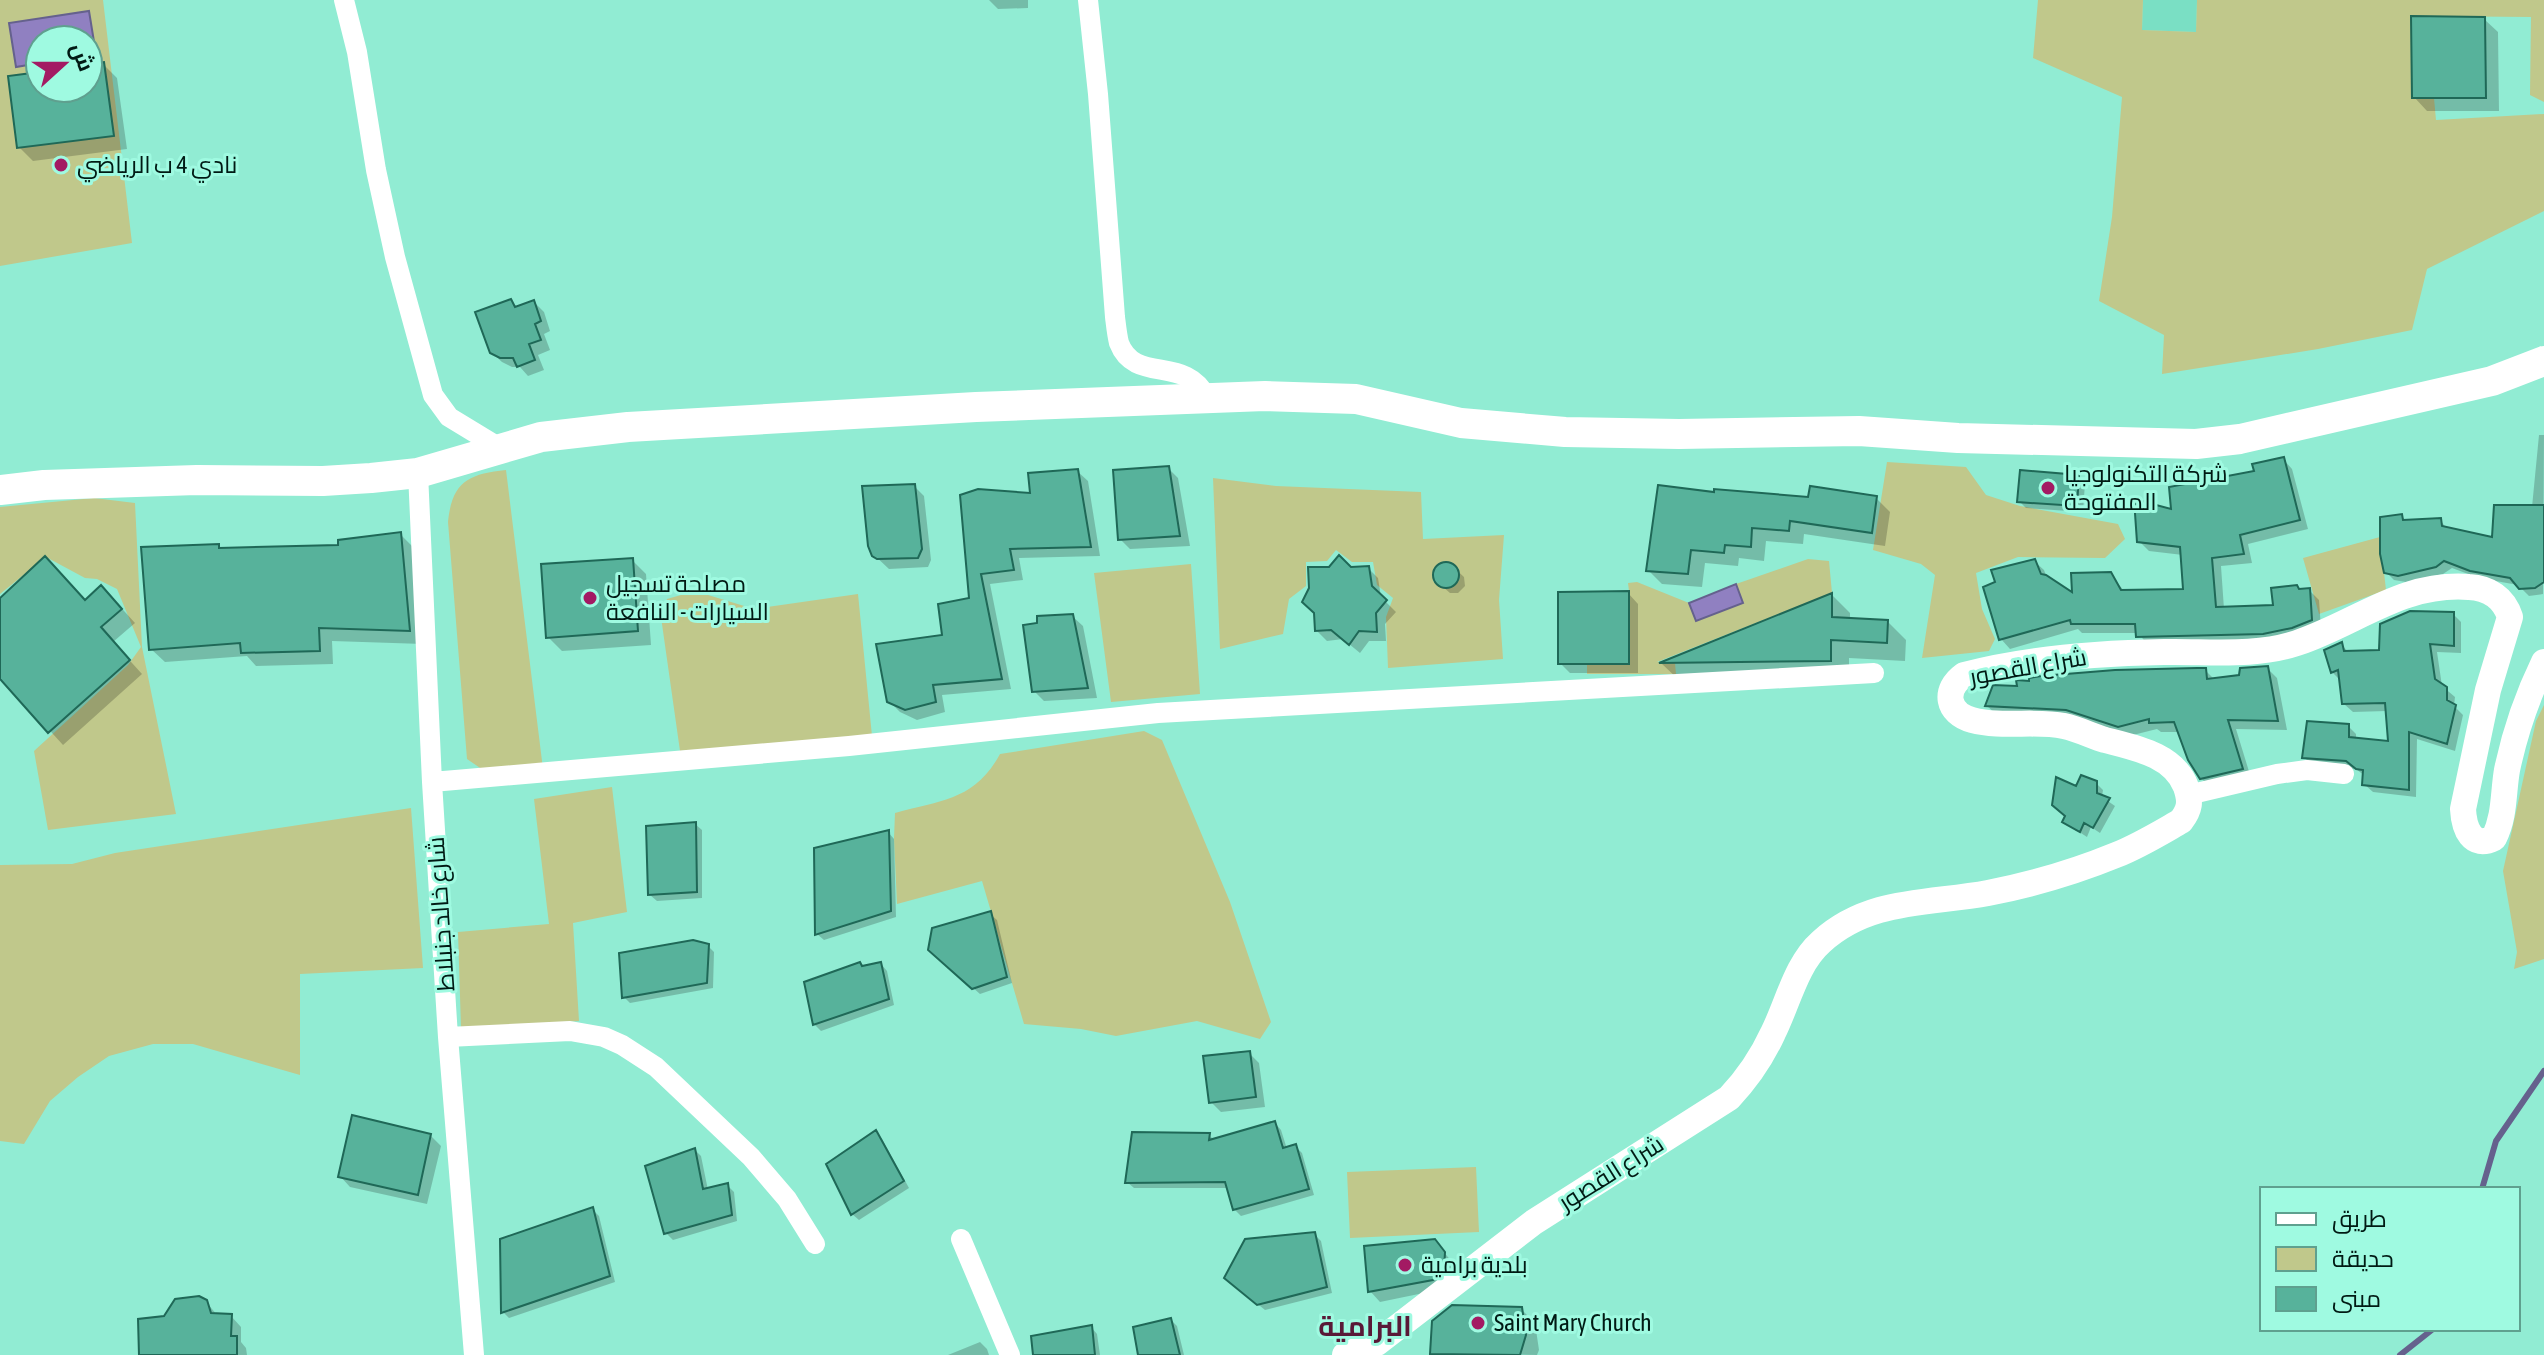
<svg xmlns="http://www.w3.org/2000/svg" width="2544" height="1355" font-family="'Asap Condensed',Cairo,sans-serif">
	<style>
		.built { fill: #7adfc4 }
		.green { fill: #c0c88b; fill-rule: evenodd }
		.water { fill: #9080c1; stroke: #65618d; stroke-width: 2 }
		.shadow { fill: #0003 }
		.lines { fill: none; stroke-linecap: round; stroke-linejoin: round }
		.stream { stroke: #65618d; stroke-width: 6 }
		.building { fill: #57b29b; stroke: #1f6857; stroke-width: 2 }
		.minor { stroke: #fff; stroke-width: 20 }
		.tertiary { stroke: #fff; stroke-width: 26 }
		.secondary { stroke: #fff; stroke-width: 30 }
		.poi-dot { fill: #a31a63; stroke: #9ffae1; stroke-width: 3 }
		.labels { text-anchor: middle; stroke-width: 6; stroke-linejoin: round; paint-order: stroke }
		.poi-label { font-size: 24px; fill: #001a14; stroke: #9ffae1; text-anchor: start }
		.street-label { font-size: 24px; fill: #001a14; stroke: #9ffae1 }
		.quarter-label { font-size: 28px; font-weight: bold; fill: #591937; stroke: #9ffae1 }
	</style>
	<rect width="100%" height="100%" fill="#91ecd3"/>
	<path class="built" d="M2143,0H2197L2196,32L2142,30Z"/>
	<path class="green" d="M0,0H103L132,243L0,266ZM40,40H88V88H40Z
		M2038,0H2143L2142,30L2196,32L2197,0H2544V102L2530,95L2531,17L2411,16L2412,97L2434,98L2436,120L2544,114V211L2427,269L2412,330L2318,349L2162,374L2164,335L2099,301L2112,217L2122,97L2033,58Z
		M1887,462L1966,467L1986,495L2020,506L2118,524L2125,539L2105,558L2018,557L1976,573L1982,609L1995,639L1989,651L1922,658L1935,575L1921,564L1873,550Z
		M506,470L543,769L486,772L467,759L448,522C452,482 468,474 506,470Z
		M1213,478L1276,486L1421,492L1423,539L1504,535L1499,600L1503,659L1388,668L1386,617L1393,598L1377,585L1373,562H1352L1336,550L1327,561L1306,562V586L1289,599L1283,634L1220,649ZM1442,562H1451L1459,569L1460,579L1451,587H1441L1433,581L1434,568Z
		M94,498L135,503L142,647L176,814L48,830L34,751L128,665L141,647L117,589L97,579L85,578L46,557L0,594V507Z
		M2380,537L2386,590L2319,614L2303,558Z
		M1808,559L1829,561L1832,593L1657,662L1675,663L1676,674H1587V663L1629,591L1628,583L1637,582L1689,603L1696,621L1743,603L1736,584Z
		M1191,564L1200,694L1111,702L1094,573Z
		M695,591L754,609L858,594L872,736L680,751L661,617L667,599Z
		M2544,705V959L2514,969L2517,952L2503,871L2536,721Z
		M1144,731L1162,740L1230,902L1271,1022L1260,1039L1197,1021L1116,1036L1081,1029L1024,1024L982,881L897,904L894,838L895,813C942,800 975,800 1000,754Z
		M612,787L627,912L573,923L579,1021L461,1028L458,932L549,924L534,799Z
		M411,808L423,968L300,974V1075L193,1044H153L109,1056L78,1077L50,1101L24,1144L0,1141V865L72,864L115,853Z
		M1476,1167L1479,1232L1350,1238L1347,1172Z"/>
	<path class="water" d="M89,11L96,54L88,56V40H40V63L16,67L9,23Z
		M1736,584L1743,603L1696,621L1689,603Z"/>
	<path class="shadow" d="M989,0H1028V8L998,9Z
		M2484,19L2498,32L2499,111H2427L2414,97Z
		M103,64L117,78L127,149L33,161L19,147L40,74V88H88V66Z
		M510,302L517,308L534,302L544,312L550,331L544,334L550,350L538,355L544,370L528,376L520,367H512L502,362L491,352Z
		M2539,435H2544L2543,594L2529,596L2518,585L2479,578L2452,568L2443,574L2406,582L2394,580L2386,572L2401,516L2406,521L2440,520L2448,530L2494,540L2532,507Z
		M2283,459L2292,469L2308,529L2248,544L2252,563L2221,566L2224,609L2275,607L2300,591L2309,590L2319,600L2321,629L2288,640L2148,645L2138,633H2082L2078,629L2010,649L2001,639L2034,561L2044,570L2047,578L2074,596L2110,574L2125,592L2185,591L2183,555L2149,551L2139,541L2173,512Z
		M1168,468L1178,478L1190,546L1130,549L1120,539Z
		M1077,471L1088,481L1100,556L1019,558L1023,580L990,584L1011,689L942,695L945,712L917,720L900,712L889,701L945,637L971,600L962,496L1033,495Z
		M2078,476L2085,483L2083,512L2026,508L2019,501Z
		M914,486L924,496L931,560L928,567L889,569L873,554Z
		M1715,494L1810,499L1876,498L1890,512L1885,546L1804,534L1803,544L1766,541L1764,561L1739,558L1738,566L1705,563L1702,587L1662,584L1648,570Z
		M400,534L414,548L423,644L332,641L333,664L256,666L247,656L165,662L151,649L218,546L222,550L341,547Z
		M632,560L646,574L651,645L562,651L548,637Z
		M1442,564H1450L1464,577L1465,586L1458,593H1450L1435,580L1436,569Z
		M1368,568L1378,578L1381,597L1396,612L1385,624L1386,641H1369L1360,653L1343,639L1327,641L1317,631L1351,569Z
		M1628,593L1638,604V673H1570L1560,663Z
		M1832,595L1850,613V620L1888,622L1906,640L1905,661L1849,658V679L1680,681L1661,663Z
		M0,600L115,601L135,623L113,642L142,674L63,745L0,676Z
		M2453,614L2461,622V653L2437,652L2442,686L2455,697L2454,706L2463,715L2455,751L2417,739L2416,797L2373,792L2364,784L2365,776L2356,769L2312,765L2304,757L2348,726L2356,734V740L2390,743L2387,711L2353,712L2344,704L2341,681L2332,672L2341,644L2349,653L2381,651Z
		M1072,616L1083,626L1097,698L1044,701L1034,691Z
		M2267,668L2277,678L2287,730L2236,729L2251,778L2211,788L2201,778L2180,732H2161L2157,729L2129,736L1997,715L1987,706L2019,688L2205,670L2215,680L2241,677Z
		M2096,783L2103,790L2102,797L2115,806L2100,833L2091,827L2087,837L2064,822Z
		M695,824L702,830V898L657,901L650,895Z
		M888,832L894,839L896,917L824,940L817,934Z
		M990,914L997,920L1012,983L980,994L937,956Z
		M708,946L714,952L713,988L630,1003L624,997Z
		M881,964L887,971L894,1005L821,1031L814,1024Z
		M1249,1053L1259,1063L1265,1107L1221,1112L1211,1102Z
		M1275,1123L1281,1130L1287,1149L1295,1146L1302,1153L1314,1195L1241,1216L1234,1209L1228,1188H1134L1127,1182L1209,1135L1214,1140Z
		M876,1132L882,1139L909,1188L859,1220L852,1214Z
		M430,1135L441,1146L427,1204L350,1187L340,1176Z
		M695,1150L701,1156L708,1190L727,1185L734,1192L737,1221L673,1240L666,1233Z
		M593,1210L599,1216L615,1282L509,1318L503,1312Z
		M1314,1234L1321,1241L1332,1293L1265,1310L1233,1284Z
		M1434,1241L1454,1264V1281L1443,1289L1380,1302L1370,1291Z
		M206,1302L218,1316H231L241,1327V1342L246,1348L247,1355H141Z
		M1521,1309L1535,1323L1539,1350L1537,1355L1432,1353Z
		M1171,1320L1177,1326L1184,1355H1141Z
		M1091,1327L1097,1334L1100,1355H1035Z
		M980,1342L987,1349L989,1355H948Z"/>
	<g class="lines">
		<path class="stream" d="M2482,1189L2496,1141L2544,1071
			M2400,1355L2433,1329"/>
	</g>
	<path class="building" d="M2411,16L2485,17L2486,98H2412Z
		M104,62L114,136L17,148L8,76L40,72V88H88V64Z
		M511,299L515,307L534,300L541,321L535,324L541,340L529,344L535,360L517,367L513,358H500L490,353L475,312Z
		M2284,457L2300,520L2240,535L2244,554L2212,558L2216,607L2273,605L2271,588L2297,585L2299,589L2310,588L2312,620L2292,628L2263,634L2136,637L2135,624H2071L2070,620L1999,640L1983,587L1995,582L1991,570L2035,559L2041,574L2046,575L2072,592L2071,573L2111,572L2121,590L2183,589L2180,547L2137,542L2134,499L2171,509L2169,487L2254,471L2252,464Z
		M1169,466L1180,536L1118,540L1113,470Z
		M1078,469L1091,547L1010,549L1014,570L981,574L1002,679L933,685L936,702L905,710L887,702L876,644L942,635L938,604L969,598L960,495L978,489L1030,493L1028,473Z
		M2020,470L2079,475L2077,506L2017,502Z
		M915,484L922,549L918,558L877,559L872,556L868,546L862,486Z
		M1658,485L1714,492V489L1808,497L1810,486L1877,496L1872,533L1790,521L1789,531L1752,528L1751,547L1725,545L1724,553L1691,550L1688,574L1646,571Z
		M2494,505H2544V582L2535,588L2519,589L2510,578L2470,571L2444,561L2436,567L2398,576L2384,573L2380,554V517L2402,514L2403,520L2441,518L2442,526L2492,537Z
		M401,532L410,631L319,628L320,651L241,653L240,643L149,650L141,547L219,544V548L338,545V540Z
		M1339,555L1351,567L1369,566L1372,586L1387,600L1376,613L1377,632L1359,631L1349,645L1331,630L1315,631L1314,613L1302,602L1309,588L1308,567H1329Z
		M45,556L85,600L101,585L122,609L101,627L130,660L48,733L0,679V598Z
		M633,558L638,631L546,638L541,564Z
		M1433 575a13 13 0 1 1 26 0a13 13 0 1 1-26 0Z
		M1629,591V664H1558V592Z
		M1832,593V617L1888,620L1887,643L1831,640V661L1659,663Z
		M2410,611L2454,612V646L2430,644L2435,679L2447,687V700L2456,705L2447,744L2409,732V790L2362,785L2363,770L2356,769L2346,761L2302,758L2307,721L2349,724V737L2388,741L2385,703L2342,704L2338,670L2331,673L2324,650L2342,642L2344,651L2379,650L2380,624Z
		M1073,614L1088,688L1032,692L1023,625L1037,623V616Z
		M2268,666L2278,721L2228,720L2243,769L2200,779L2188,760L2174,722L2149,723V719L2118,727L2066,710L1985,706L1993,685L2017,686L2016,680L2029,681V678L2041,676L2115,670L2197,668H2206L2207,679L2239,675L2240,668Z
		M2081,775L2097,781V793L2110,798L2093,828L2084,823L2080,832L2062,822L2065,816L2052,805L2056,777L2076,786Z
		M696,822L697,892L648,895L646,826Z
		M889,830L891,911L815,935L814,848Z
		M991,911L1007,977L972,989L928,950L932,928Z
		M693,940L709,944L707,983L622,998L619,953Z
		M860,962L862,966L881,962L889,999L813,1025L804,982Z
		M1250,1051L1256,1097L1209,1103L1203,1056Z
		M352,1115L431,1134L418,1195L338,1177Z
		M1275,1121L1283,1148L1296,1144L1309,1189L1233,1210L1225,1182L1125,1183L1132,1132L1210,1133L1209,1140Z
		M876,1130L904,1181L851,1215L826,1164Z
		M695,1148L703,1189L728,1183L732,1215L664,1234L645,1166Z
		M593,1207L610,1276L501,1313L500,1239Z
		M1315,1232L1327,1287L1257,1305L1224,1278L1245,1239Z
		M1435,1239L1445,1252L1444,1271L1433,1280L1368,1292L1364,1246Z
		M199,1296L207,1300L211,1313L232,1314L231,1336H237V1355H139L138,1319L164,1316L175,1299Z
		M1452,1305L1522,1307L1526,1335L1520,1355L1430,1354L1432,1321Z
		M1171,1318L1180,1355H1138L1133,1327Z
		M1092,1325L1095,1355H1033L1031,1336Z"/>
	<g class="lines">
		<path class="minor" d="M344,0L357,52L376,170L395,257L433,395L449,417L500,448
			M1088,0L1098,94L1115,317C1116,325 1117,335 1119,343C1135,385 1186,354 1207,398
			M418,473L432,782L448,1037L474,1355
			M432,782L849,746L1158,713L1874,673
			M2188,795L2277,774L2307,770L2344,774
			M448,1037L570,1031L604,1037L622,1045L656,1067L751,1157L787,1199L815,1244
			M961,1239L1010,1355"/>
		<path class="tertiary" d="M1345,1355L1377,1343L1534,1222L1729,1098C1748,1078 1762,1057 1773,1033C1788,1003 1796,964 1821,942C1869,898 1930,904 1988,893C2029,885 2077,871 2116,855C2139,846 2160,833 2181,821C2190,809 2191,802 2186,787C2174,755 2136,748 2105,740C2092,736 2078,729 2064,726C2035,720 2002,728 1972,720C1947,713 1943,690 1964,675C2029,658 2098,653 2164,652C2208,651 2255,657 2297,643C2357,623 2402,582 2469,587C2489,588 2504,598 2510,617L2488,690L2463,809C2464,829 2472,849 2494,838C2505,816 2503,793 2507,770C2515,732 2527,697 2544,662"/>
		<path class="secondary" d="M0,490L44,485L197,480L323,481L371,478L418,473L541,437L628,427L976,407L1265,396L1356,399L1461,423L1565,432L1679,434L1859,431L1958,438L2196,444L2240,439L2492,381L2544,361"/>
	</g>
	<g class="poi-dot">
		<circle cx="61" cy="165" r="8"/>
		<circle cx="2048" cy="488" r="8"/>
		<circle cx="590" cy="598" r="8"/>
		<circle cx="1405" cy="1265" r="8"/>
		<circle cx="1478" cy="1323" r="8"/>
	</g>
	<g class="labels">
		<g class="poi-label">
			<text x="77" y="173">نادي 4 ب الرياضي</text>
			<text x="2064" y="482">شركة التكنولوجيا<tspan x="2064" dy="28">المفتوحة</tspan></text>
			<text x="606" y="592">مصلحة تسجيل<tspan x="606" dy="28">السيارات - النافعة</tspan></text>
			<text x="1421" y="1273">بلدية برامية</text>
			<text x="1494" y="1331">Saint Mary Church</text>
		</g>
		<g class="street-label">
			<text transform="translate(2028 667) rotate(-10)" y="8">شراع القصور</text>
			<text transform="translate(441 914) rotate(-94)" y="8">شارع خالد جنبلاط</text>
			<text transform="translate(1611 1173) rotate(-32)" y="8">شراع القصور</text>
		</g>
		<g class="quarter-label">
			<text x="1365" y="1336">البرامية</text>
		</g>
	</g>
	<rect x="2260" y="1187" width="260" height="144" fill="#9ffae1" stroke="#5fa08f" stroke-width="2"/>
	<rect x="2276" y="1213" width="40" height="12" fill="#ffffff" stroke="#5fa08f" stroke-width="2"/>
	<text x="2332" y="1227" font-size="24" fill="#001a14">طريق</text>
	<rect x="2276" y="1247" width="40" height="24" fill="#c0c88b" stroke="#5fa08f" stroke-width="2"/>
	<text x="2332" y="1267" font-size="24" fill="#001a14">حديقة</text>
	<rect x="2276" y="1287" width="40" height="24" fill="#57b29b" stroke="#5fa08f" stroke-width="2"/>
	<text x="2332" y="1307" font-size="24" fill="#001a14">مبنى</text>
	<g transform="translate(64 64) rotate(69)"><circle r="38" fill="#9ffae1" stroke="#5fa08f" stroke-width="2"/>
	<path d="M0-6L14 30L0 20L-14 30Z" fill="#a31a63"/>
	<text y="-12" font-size="22" font-weight="bold" text-anchor="middle" fill="#001a14">ش</text>
	</g>
</svg>
